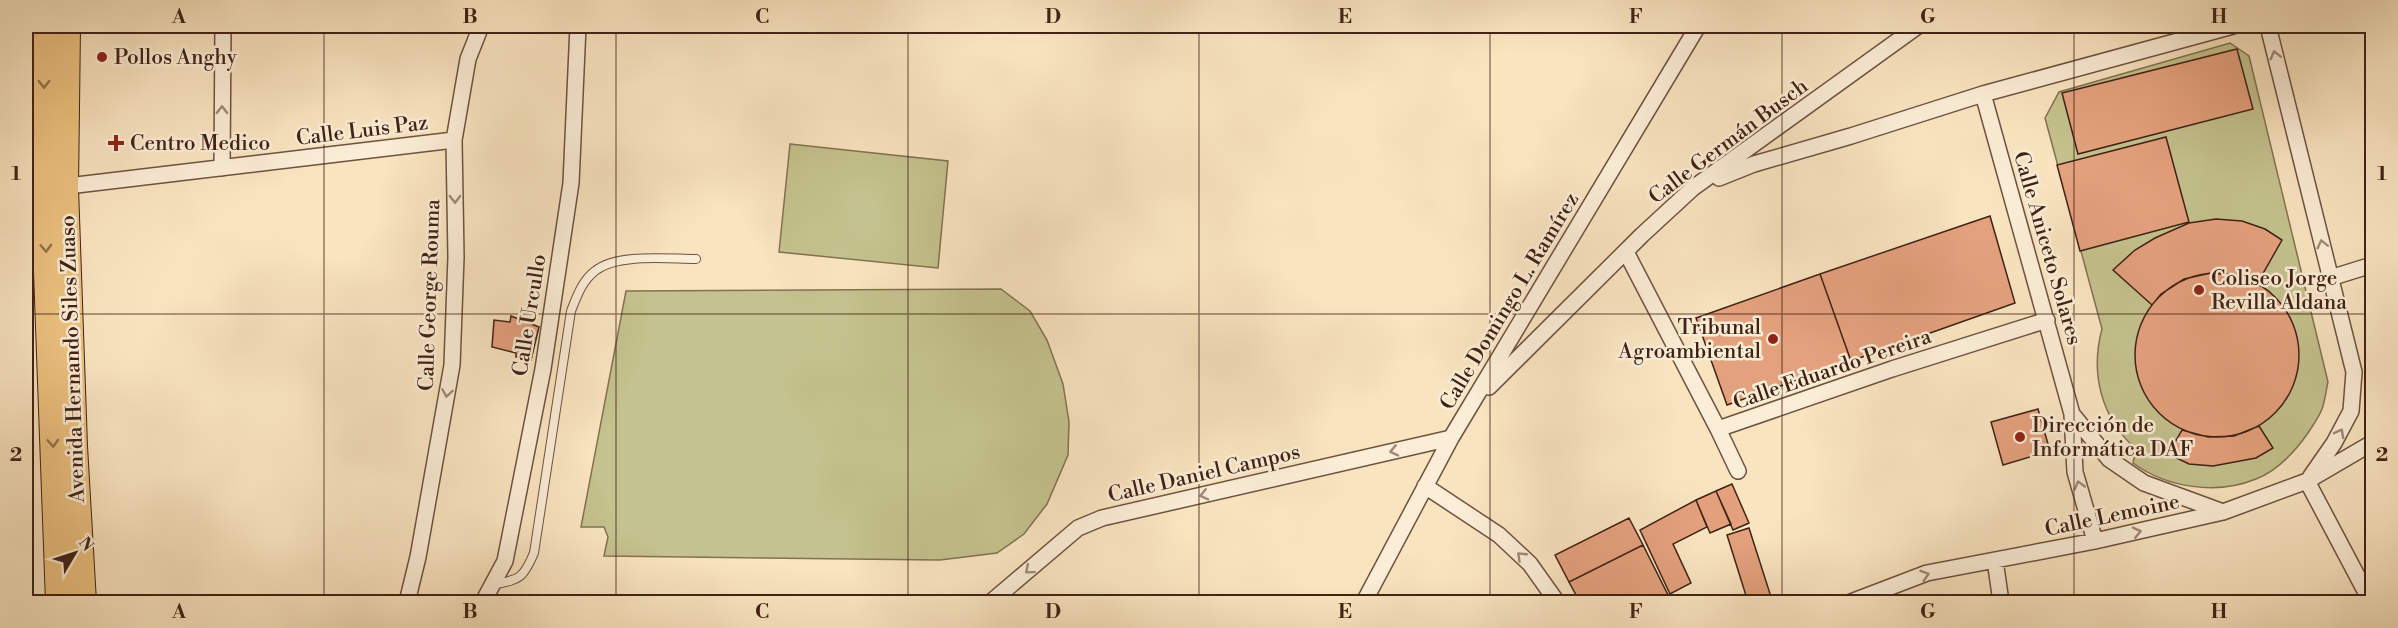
<svg xmlns="http://www.w3.org/2000/svg" width="2398" height="628" font-family="'Libre Bodoni',serif">
	<style>
		.green { fill: #c4c28e; stroke: #827252; stroke-width: 1.5 }
		.building { fill: #e4a17d; stroke: #402215; stroke-width: 1.5 }
		.lines { fill: none; stroke-linecap: round; stroke-linejoin: round }
		.lane-casing { stroke: #6e5240; stroke-width: 10 }
		.street-casing { stroke: #6e5240; stroke-width: 18 }
		.primary-casing { stroke: #402215; stroke-width: 28 }
		.lane { stroke: #fbedd6; stroke-width: 8 }
		.street { stroke: #fbedd6; stroke-width: 15 }
		.primary { stroke: #ecc280; stroke-width: 26 }
		.oneway { stroke: #9e8876 }
		.oneway2 { stroke: #96724a }
		.grid { fill: none; stroke: #402215; stroke-width: 1.5; stroke-opacity: 0.55 }
		.poi-dot { fill: #8f2418; stroke: #fbedd6; stroke-width: 2 }
		.labels { text-anchor: middle; stroke-width: 5; stroke-linejoin: round; paint-order: stroke }
		.poi-label { font-size: 21px; fill: #402215; stroke: #fbedd6; text-anchor: start }
		.street-label { font-size: 21px; fill: #402215; stroke: #fbedd6 }
		.neatline { fill: none; stroke: #402215; stroke-width: 2 }
		.grid-label { font-size: 20px; text-anchor: middle; font-weight: bold; fill: #402215 }
	</style>
	<rect width="100%" height="100%" fill="#f9e4c0"/>
	<filter id="stains"><feTurbulence type="fractalNoise" baseFrequency=".00333" numOctaves="4"/><feColorMatrix values="0 0 0 0 .2 0 0 0 0 .09 0 0 0 0 .02 0 0 0 .5 -.17"/></filter>
	<radialGradient id="worn" r=".72"><stop offset=".6" stop-color="#630" stop-opacity="0"/><stop offset="1" stop-color="#630" stop-opacity=".3"/></radialGradient>
	<path class="green" d="M26,26H28L26,149Z
		M2230,43L2249,56L2328,382C2326,390 2325,401 2322,409C2319,417 2313,425 2308,433C2296,450 2277,471 2256,479C2217,495 2167,488 2133,463L2136,449C2101,418 2090,373 2102,329L2045,118L2059,92Z
		M790,144L948,161L938,268L779,252Z
		M1001,289L1030,311L1047,340L1063,384L1069,422L1068,455L1047,504L1024,534L997,553L940,560L604,556L608,537L604,527H581L626,291Z"/>
	<path class="building" d="M2237,49L2253,109L2078,154L2062,93Z
		M2166,137L2189,222L2080,251L2057,165Z
		M1990,216L2015,303L1851,361L1820,274Z
		M2216,219L2242,221L2265,229L2282,240L2257,284L2239,276L2211,273L2184,279L2161,294L2152,305L2113,270L2135,250L2155,238L2189,223Z
		M2135 355a82 82 0 1 1 164 0a82 82 0 1 1-164 0Z
		M1820,274L1851,361L1727,405L1696,318Z
		M511,316L539,327L531,360L516,357V353L492,347L494,320L510,322Z
		M2038,409L2050,451L2003,465L1991,422Z
		M2259,426L2273,448L2256,458L2213,466L2189,464L2168,454L2182,430L2208,437L2234,436Z
		M1732,484L1749,523L1733,530L1716,491Z
		M1716,491L1731,524L1710,533L1696,500Z
		M1696,500L1707,527L1673,544L1691,583L1670,594L1640,530Z
		M1629,518L1643,545L1569,582L1555,555Z
		M1749,528L1772,600L1767,602H1748L1727,535Z
		M1643,545L1668,595L1652,602H1580L1569,582Z"/>
	<g class="lines">
		<g class="lane-casing">
			<path id="lane" d="M493,585C520,579 523,579 534,553L571,311C577,296 582,281 595,271C617,253 668,259 696,259"/>
		</g>
		<g class="street-casing">
			<path id="street" d="M2268,26L2354,372L2351,411L2334,443L2311,476
				M1983,94L2072,414L2075,472L2095,541
				M222,168L223,26
				M1719,178L1754,164L1851,136L1983,94L2233,26
				M26,191L454,140
				M1626,252L1718,429L1892,369L2047,320
				M2330,278L2372,265
				M1489,387L1642,235L1693,188L1918,26
				M2072,414L2109,459L2144,483L2223,512
				M1718,429L1738,471
				M2307,481L2371,602
				M1425,486L1499,535L1530,564L1557,602
				M1995,560L2001,602
				M407,602L418,557L452,365L456,257L454,140L468,59L481,26
				M483,602L505,561L543,369L571,183L578,26
				M991,602L1078,528L1102,518L1451,438
				M1364,602L1451,438L1698,26
				M1851,602L1927,573L2095,541L2223,512L2307,481L2372,443"/>
		</g>
		<g class="primary-casing">
			<path id="primary" d="M45,26L44,189L59,602
				M67,26L65,188L74,446L83,602"/>
		</g>
		<use href="#lane" class="lane"/>
		<use href="#street" class="street"/>
		<use href="#primary" class="primary"/>
	</g>
	<defs><path id="oneway-chevron" d="M-2-3.5L2.5 0L-2 3.5" fill="none" stroke-width="1.6" stroke-linecap="round" stroke-linejoin="round" transform="scale(1.5)"/></defs>
	<g class="oneway">
		<use href="#oneway-chevron" transform="translate(2275 55) rotate(-104)"/>
		<use href="#oneway-chevron" transform="translate(222 110) rotate(-89)"/>
		<use href="#oneway-chevron" transform="translate(455 199) rotate(89)"/>
		<use href="#oneway-chevron" transform="translate(2322 244) rotate(-104)"/>
		<use href="#oneway-chevron" transform="translate(447 393) rotate(99)"/>
		<use href="#oneway-chevron" transform="translate(2340 433) rotate(-62)"/>
		<use href="#oneway-chevron" transform="translate(1394 451) rotate(167)"/>
		<use href="#oneway-chevron" transform="translate(2079 485) rotate(-106)"/>
		<use href="#oneway-chevron" transform="translate(1204 495) rotate(167)"/>
		<use href="#oneway-chevron" transform="translate(2137 532) rotate(-13)"/>
		<use href="#oneway-chevron" transform="translate(1521 556) rotate(-136)"/>
		<use href="#oneway-chevron" transform="translate(1029 570) rotate(140)"/>
		<use href="#oneway-chevron" transform="translate(1925 575) rotate(-17)"/>
	</g>
	<g class="oneway2">
		<use href="#oneway-chevron" transform="translate(44 84) rotate(90)"/>
		<use href="#oneway-chevron" transform="translate(46 248) rotate(88)"/>
		<use href="#oneway-chevron" transform="translate(53 443) rotate(88)"/>
	</g>
	<path class="grid" d="M324,26V602M616,26V602M908,26V602M1199,26V602M1490,26V602M1782,26V602M2074,26V602M26,314H2372"/>
	<g class="poi-dot">
		<circle cx="102" cy="57" r="6"/>
		<path d="M113 134h6v6h6v6h-6v6h-6v-6h-6v-6h6z"/>
		<circle cx="2199" cy="290" r="6"/>
		<circle cx="1773" cy="339" r="6"/>
		<circle cx="2020" cy="437" r="6"/>
	</g>
	<g class="labels">
		<g class="poi-label">
			<text x="114" y="64">Pollos Anghy</text>
			<text x="130" y="150">Centro Medico</text>
			<text x="2211" y="285">Coliseo Jorge<tspan x="2211" dy="24">Revilla Aldana</tspan></text>
			<text x="1761" y="334" text-anchor="end">Tribunal<tspan x="1761" dy="24">Agroambiental</tspan></text>
			<text x="2032" y="432">Dirección de<tspan x="2032" dy="24">Informática DAF</tspan></text>
		</g>
		<g class="street-label">
			<text transform="translate(362 130) rotate(-7)" y="7">Calle Luis Paz</text>
			<text transform="translate(1728 141) rotate(-37)" y="7">Calle Germán Busch</text>
			<text transform="translate(2048 248) rotate(74)" y="7">Calle Aniceto Solares</text>
			<text transform="translate(429 295) rotate(-88)" y="7">Calle George Rouma</text>
			<text transform="translate(1509 301) rotate(-59)" y="7">Calle Domingo L. Ramírez</text>
			<text transform="translate(529 315) rotate(-81)" y="7">Calle Urcullo</text>
			<text transform="translate(72 359) rotate(-92)" y="7">Avenida Hernando Siles Zuaso</text>
			<text transform="translate(1832 369) rotate(-19)" y="7">Calle Eduardo Pereira</text>
			<text transform="translate(1204 473) rotate(-13)" y="7">Calle Daniel Campos</text>
			<text transform="translate(2112 515) rotate(-12)" y="7">Calle Lemoine</text>
		</g>
	</g>
	<rect width="2398" height="628" fill="none" stroke="#f9e4c0" stroke-width="66"/>
	<g transform="translate(75 553) rotate(51)" stroke="#fbedd6" stroke-width="4.5" paint-order="stroke">
	<path d="M0-4.5L10 22L0 15L-10 22Z" fill="#402215"/>
	<text y="-9" font-size="16" font-weight="bold" text-anchor="middle" fill="#402215">N</text>
	</g>
	<rect x="33" y="33" width="2332" height="562" class="neatline"/>
	<g class="grid-label">
		<text x="179" y="23">A</text>
		<text x="470" y="23">B</text>
		<text x="762" y="23">C</text>
		<text x="1053" y="23">D</text>
		<text x="1345" y="23">E</text>
		<text x="1636" y="23">F</text>
		<text x="1928" y="23">G</text>
		<text x="2219" y="23">H</text>
		<text x="16" y="180">1</text>
		<text x="2382" y="180">1</text>
		<text x="16" y="461">2</text>
		<text x="2382" y="461">2</text>
		<text x="179" y="618">A</text>
		<text x="470" y="618">B</text>
		<text x="762" y="618">C</text>
		<text x="1053" y="618">D</text>
		<text x="1345" y="618">E</text>
		<text x="1636" y="618">F</text>
		<text x="1928" y="618">G</text>
		<text x="2219" y="618">H</text>
	</g>
	<rect width="100%" height="100%" filter="url(#stains)"/>
	<rect width="100%" height="100%" fill="url(#worn)"/>
</svg>
